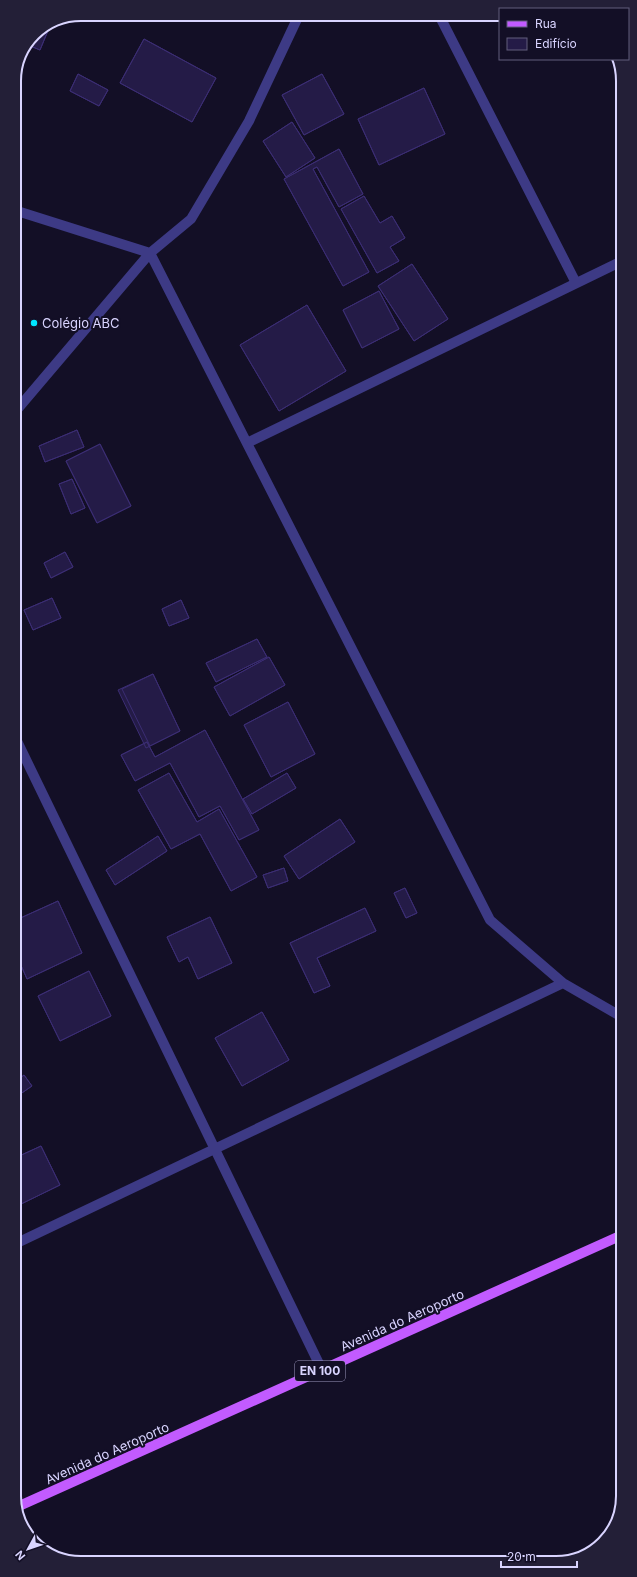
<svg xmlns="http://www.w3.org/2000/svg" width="637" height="1577" font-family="Inter,sans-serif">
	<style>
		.building { fill: #241b47; stroke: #3b2d73 }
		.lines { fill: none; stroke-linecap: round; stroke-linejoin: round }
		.street { stroke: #3d3a85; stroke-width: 10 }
		.primary { stroke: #c25bff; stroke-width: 10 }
		.poi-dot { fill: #00e5ff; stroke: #130f26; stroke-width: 1.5 }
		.labels { text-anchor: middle; stroke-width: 4; stroke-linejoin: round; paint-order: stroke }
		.shield { fill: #130f26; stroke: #9e99be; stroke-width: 1 }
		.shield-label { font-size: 12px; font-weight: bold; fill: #d9d4ff }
		.poi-label { font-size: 13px; fill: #d9d4ff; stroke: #130f26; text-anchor: start }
		.street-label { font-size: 13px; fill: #d9d4ff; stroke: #130f26 }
		.rim { fill: none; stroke: #d9d4ff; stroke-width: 2 }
	</style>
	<rect width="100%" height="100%" fill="#130f26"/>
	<path class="building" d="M52,21L40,50L28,45L34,33Z
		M52,21L40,50L28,45L34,33Z
		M144,39L216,78L192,122L120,83Z
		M144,39L216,78L192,122L120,83Z
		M78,74L108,90L99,106L70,91Z
		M78,74L108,90L99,106L70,91Z
		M322,74L344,114L304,135L282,95Z
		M322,74L344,114L304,135L282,95Z
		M424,88L445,134L379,165L358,119Z
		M424,88L445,134L379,165L358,119Z
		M292,122L315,158L286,177L263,141Z
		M292,122L315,158L286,177L263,141Z
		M339,149L363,194L339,207L317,167L313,169L369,272L343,286L284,179Z
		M339,149L363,194L339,207L317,167L313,169L369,272L343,286L284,179Z
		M364,196L380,223L392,216L405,238L390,247L399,261L377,273L341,209Z
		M364,196L380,223L392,216L405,238L390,247L399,261L377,273L341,209Z
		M412,264L448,319L414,341L378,286Z
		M412,264L448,319L414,341L378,286Z
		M379,291L399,329L362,348L343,310Z
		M379,291L399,329L362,348L343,310Z
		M307,305L346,371L279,411L240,345Z
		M307,305L346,371L279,411L240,345Z
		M77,430L84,447L45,462L39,446Z
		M77,430L84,447L45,462L39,446Z
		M100,444L131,506L97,523L66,461Z
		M100,444L131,506L97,523L66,461Z
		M72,479L85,508L71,514L59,484Z
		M72,479L85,508L71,514L59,484Z
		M65,552L73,567L51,578L44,563Z
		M65,552L73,567L51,578L44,563Z
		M52,598L61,618L33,630L24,610Z
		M52,598L61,618L33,630L24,610Z
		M181,600L189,618L169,626L162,609Z
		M181,600L189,618L169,626L162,609Z
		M257,639L267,657L216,682L206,663Z
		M257,639L267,657L216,682L206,663Z
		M269,657L285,685L230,716L214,687Z
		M269,657L285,685L230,716L214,687Z
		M153,674L180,731L150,746L122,689Z
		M153,674L180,731L146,748L118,690Z
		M288,702L315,754L271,777L244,725Z
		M288,702L315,754L271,777L244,725Z
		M205,730L259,830L239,840L220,806L199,817L170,763L135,781L121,755L147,742L155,757Z
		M205,730L259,830L239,840L220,806L199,817L170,763L135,781L121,755L147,742L155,757Z
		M169,773L197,822L219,809L257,877L231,891L200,834L171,849L138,790Z
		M169,773L197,822L219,809L257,877L231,891L200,834L171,849L138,790Z
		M287,773L296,788L252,814L243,799Z
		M287,773L296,788L252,814L243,799Z
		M340,819L355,842L299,879L284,856Z
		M340,819L355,842L299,879L284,856Z
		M158,836L167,851L115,885L106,870Z
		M158,836L167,851L115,885L106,870Z
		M284,868L288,881L268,888L263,875Z
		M284,868L288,881L268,888L263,875Z
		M405,888L417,913L406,918L394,893Z
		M405,888L417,913L406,918L394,893Z
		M58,901L82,953L27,979L16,954V920Z
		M58,901L82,953L27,979L16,954V920Z
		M365,908L376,931L317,958L330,986L314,993L290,943Z
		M365,908L376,931L317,958L330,986L314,993L290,943Z
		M210,917L232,963L198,979L188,957L179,962L167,937Z
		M210,917L232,963L198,979L188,957L179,962L167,937Z
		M89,971L111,1016L60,1041L38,996Z
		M89,971L111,1016L60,1041L38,996Z
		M262,1012L289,1060L242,1086L215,1038Z
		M262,1012L289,1060L242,1086L215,1038Z
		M24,1075L32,1086L16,1097V1081Z
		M24,1075L32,1086L16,1097V1081Z
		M41,1146L60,1185L17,1206V1157Z
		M41,1146L60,1185L17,1206V1157Z"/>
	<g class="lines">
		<path class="street" d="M439,15L576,283
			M14,210L150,253L490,920L563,983L622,1017
			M15,412L150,253L191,219L249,121L298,17
			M247,443L620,262
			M16,739L322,1370
			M17,1243L563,983"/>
		<path class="primary" d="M17,1507L622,1235"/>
	</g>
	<circle class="poi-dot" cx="34" cy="323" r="4"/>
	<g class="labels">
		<rect class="shield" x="295" y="1361" width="50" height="20" rx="3"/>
		<g class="shield-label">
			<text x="320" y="1375">EN 100</text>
		</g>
		<g class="poi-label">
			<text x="42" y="328">Colégio ABC</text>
		</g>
		<g class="street-label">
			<text transform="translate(402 1320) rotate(-24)" y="5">Avenida do Aeroporto</text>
			<text transform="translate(107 1453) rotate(-24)" y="5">Avenida do Aeroporto</text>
		</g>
	</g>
	<path d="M0 0H637V1577H0ZM81 21H556A60 60 0 0 1 616 81V1496A60 60 0 0 1 556 1556H81A60 60 0 0 1 21 1496V81A60 60 0 0 1 81 21Z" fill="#231f37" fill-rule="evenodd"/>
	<path class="rim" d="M81 21H556A60 60 0 0 1 616 81V1496A60 60 0 0 1 556 1556H81A60 60 0 0 1 21 1496V81A60 60 0 0 1 81 21Z"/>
	<rect x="499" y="8" width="130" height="52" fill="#130f26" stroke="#625e7d"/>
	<rect x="507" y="21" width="20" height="6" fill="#c25bff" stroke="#625e7d"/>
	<text x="535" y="28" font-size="12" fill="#d9d4ff">Rua</text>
	<rect x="507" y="38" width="20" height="12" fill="#241b47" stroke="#625e7d"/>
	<text x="535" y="48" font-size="12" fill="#d9d4ff">Edifício</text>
	<g transform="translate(28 1549) rotate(230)" stroke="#130f26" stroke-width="3" paint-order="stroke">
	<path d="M0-3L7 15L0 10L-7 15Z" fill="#d9d4ff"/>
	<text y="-6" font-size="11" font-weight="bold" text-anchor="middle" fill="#d9d4ff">N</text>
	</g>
	<path d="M501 1561v6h76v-6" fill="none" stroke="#d9d4ff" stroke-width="2"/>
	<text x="507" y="1561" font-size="12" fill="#d9d4ff" stroke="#130f26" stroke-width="3" paint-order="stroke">20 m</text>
</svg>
